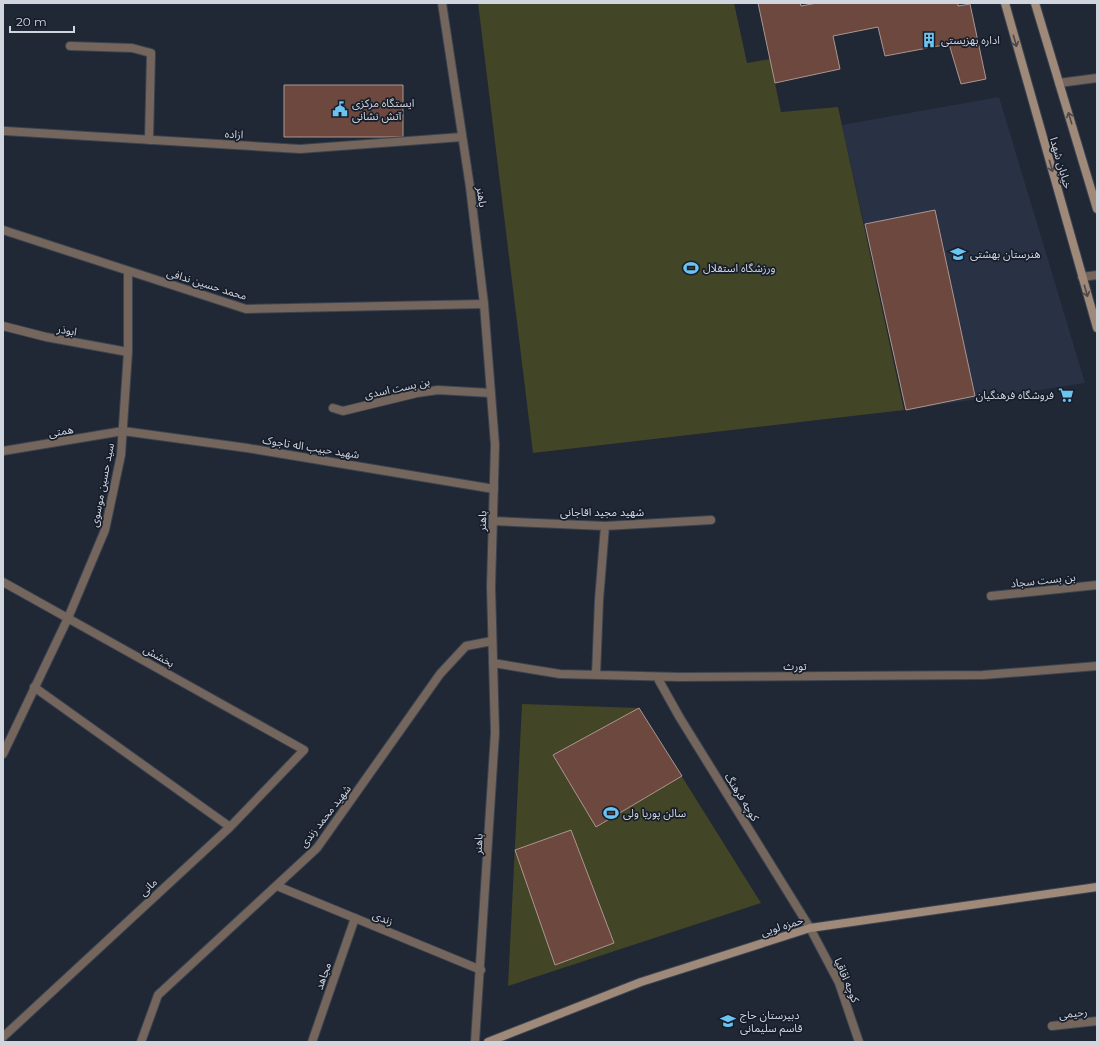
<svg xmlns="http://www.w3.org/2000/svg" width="1100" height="1045" font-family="Montserrat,'Noto Sans Arabic',sans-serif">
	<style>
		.built { fill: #293245 }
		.green { fill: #424526 }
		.building { fill: #6d483f; stroke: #ab9690 }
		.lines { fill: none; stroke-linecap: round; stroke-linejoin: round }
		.service-casing { stroke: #3c4350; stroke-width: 10 }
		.minor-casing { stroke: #3c4350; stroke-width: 10 }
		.tertiary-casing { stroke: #3c4350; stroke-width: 10 }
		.secondary-casing { stroke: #3c4350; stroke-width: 10 }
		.service { stroke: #74665c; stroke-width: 8 }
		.minor { stroke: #74665c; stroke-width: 8 }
		.tertiary { stroke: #74665c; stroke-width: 8 }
		.secondary { stroke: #9f8979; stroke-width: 8 }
		.oneway { stroke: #4d494a }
		.labels { text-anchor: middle; stroke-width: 3.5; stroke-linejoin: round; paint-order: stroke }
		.poi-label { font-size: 11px; fill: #d1d5de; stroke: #171e2b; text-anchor: start }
		.street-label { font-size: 11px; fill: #d1d5de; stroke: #171e2b }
	</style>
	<rect width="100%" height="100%" fill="#202735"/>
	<path class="built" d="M999,97L1085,383L906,410L842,125Z"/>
	<path class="green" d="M478,3H734L747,63L770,59L781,112L838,107L904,410L533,453Z
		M522,704L639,708L761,903L508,986Z"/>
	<path class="building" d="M758,3H800L801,6L817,3H958V6L970,4L986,79L961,84L949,44L885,56L878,27L833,36L840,69L775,83Z
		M284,85H403V137H284Z
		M935,210L975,396L906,410L865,224Z
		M639,708L682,776L596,827L553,755Z
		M571,830L614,943L555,965L515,850Z"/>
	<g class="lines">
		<g class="service-casing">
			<path id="service" d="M312,1042L355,918"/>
		</g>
		<g class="minor-casing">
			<path id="minor" d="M70,46L132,48L151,53L149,140
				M1059,83L1097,78
				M5,131L300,149L462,137
				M3,230L246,309L484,304
				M3,326L46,337L128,352
				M333,408L343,411L417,393L438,390L491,393
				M3,451L123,431L247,448L494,489
				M493,521L605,526L711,520
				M3,582L304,750L230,827L3,1037
				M991,596L1097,585
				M493,663L560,674L680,677L983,675L1097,666
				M596,675L599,600L605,526
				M657,677L680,718L810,928L839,983L859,1042
				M34,687L230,827
				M3,754L68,618L105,530L121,455L128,352V271
				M277,886L481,970
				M1052,1026L1097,1021
				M141,1042L158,995L317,848L440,674L466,646L492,641"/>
		</g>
		<g class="tertiary-casing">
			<path id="tertiary" d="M442,3L470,187L484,304L495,445L491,587L495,733L475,1042
				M1082,277L1097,275"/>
		</g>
		<g class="secondary-casing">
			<path id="secondary" d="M1005,3L1097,328
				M1035,3L1097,209
				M488,1042L641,982L810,928L1097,887"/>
		</g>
		<use href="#service" class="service"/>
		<use href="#minor" class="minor"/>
		<use href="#tertiary" class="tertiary"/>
		<use href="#secondary" class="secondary"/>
	</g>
	<defs><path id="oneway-shaft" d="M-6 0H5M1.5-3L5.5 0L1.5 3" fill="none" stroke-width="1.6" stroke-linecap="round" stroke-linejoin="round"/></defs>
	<g class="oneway">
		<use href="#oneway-shaft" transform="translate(1015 41) rotate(74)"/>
		<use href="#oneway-shaft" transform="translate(1070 118) rotate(-107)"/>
		<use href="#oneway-shaft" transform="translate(1051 166) rotate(74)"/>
		<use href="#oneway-shaft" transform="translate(1086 291) rotate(74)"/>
	</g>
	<defs>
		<g id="building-bare" transform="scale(1.2)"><path d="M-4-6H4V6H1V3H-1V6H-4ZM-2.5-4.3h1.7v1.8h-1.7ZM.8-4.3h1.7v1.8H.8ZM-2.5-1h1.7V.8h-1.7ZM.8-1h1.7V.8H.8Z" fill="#6ac3f1" stroke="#171e2b" stroke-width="2.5" paint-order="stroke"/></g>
		<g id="civic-bare" transform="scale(1.2)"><path d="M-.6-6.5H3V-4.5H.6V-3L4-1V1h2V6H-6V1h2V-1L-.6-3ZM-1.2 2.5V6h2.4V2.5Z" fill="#6ac3f1" stroke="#171e2b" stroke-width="2.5" paint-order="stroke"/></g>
		<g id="school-bare" transform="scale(1.2)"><path d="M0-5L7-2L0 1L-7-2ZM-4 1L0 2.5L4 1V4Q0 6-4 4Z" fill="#6ac3f1" stroke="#171e2b" stroke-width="2.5" paint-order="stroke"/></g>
		<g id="stadium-bare" transform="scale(1.2)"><path d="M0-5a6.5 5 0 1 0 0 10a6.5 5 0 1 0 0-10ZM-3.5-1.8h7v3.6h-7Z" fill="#6ac3f1" stroke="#171e2b" stroke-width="2.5" paint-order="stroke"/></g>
		<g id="supermarket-bare" transform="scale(1.2)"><path d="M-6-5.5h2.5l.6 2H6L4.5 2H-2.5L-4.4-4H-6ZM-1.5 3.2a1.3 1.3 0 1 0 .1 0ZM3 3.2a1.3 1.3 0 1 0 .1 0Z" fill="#6ac3f1" stroke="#171e2b" stroke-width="2.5" paint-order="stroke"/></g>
	</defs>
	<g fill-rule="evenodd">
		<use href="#building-bare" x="929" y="40"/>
		<use href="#civic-bare" x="340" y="109"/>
		<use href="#school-bare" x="958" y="254"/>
		<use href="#stadium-bare" x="691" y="268"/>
		<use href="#supermarket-bare" x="1066" y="395"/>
		<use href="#stadium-bare" x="611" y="813"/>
		<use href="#school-bare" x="728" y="1021"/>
	</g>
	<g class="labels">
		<g class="poi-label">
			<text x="941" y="44">اداره بهزیستی</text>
			<text x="352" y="107">ایستگاه مرکزی<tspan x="352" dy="13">آتش نشانی</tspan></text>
			<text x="970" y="258">هنرستان بهشتی</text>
			<text x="703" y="272">ورزشگاه استقلال</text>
			<text x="1054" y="399" text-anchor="end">فروشگاه فرهنگیان</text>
			<text x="623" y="817">سالن پوریا ولی</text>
			<text x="740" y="1019">دبیرستان حاج<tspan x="740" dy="13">قاسم سلیمانی</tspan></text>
		</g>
		<g class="street-label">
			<text transform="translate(234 134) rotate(3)" y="4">ازاده</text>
			<text transform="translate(1061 163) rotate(74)" y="4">خیابان شهدا</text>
			<text transform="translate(482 197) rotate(83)" y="4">باهنر</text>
			<text transform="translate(207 284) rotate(17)" y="4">محمد حسین ندافی</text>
			<text transform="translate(67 330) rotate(10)" y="4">ابوذر</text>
			<text transform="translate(397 388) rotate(-12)" y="4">بن بست اسدی</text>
			<text transform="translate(61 431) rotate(-9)" y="4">همتی</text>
			<text transform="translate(311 447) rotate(9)" y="4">شهید حبیب اله تاجوک</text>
			<text transform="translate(102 485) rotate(-79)" y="4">سید حسین موسوی</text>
			<text x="602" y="516">شهید مجید اقاجانی</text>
			<text transform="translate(482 521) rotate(-88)" y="4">باهنر</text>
			<text transform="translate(1043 580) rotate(-6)" y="4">بن بست سجاد</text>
			<text transform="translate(159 656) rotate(29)" y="4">بخشش</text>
			<text x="795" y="670">تورث</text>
			<text transform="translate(742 797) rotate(58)" y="4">کوچه فرهنگ</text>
			<text transform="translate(325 816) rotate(-52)" y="4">شهید محمد زندی</text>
			<text transform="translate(478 844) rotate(-87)" y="4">باهنر</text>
			<text transform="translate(148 887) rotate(-43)" y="4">مانی</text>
			<text transform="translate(383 918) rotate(22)" y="4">زندی</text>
			<text transform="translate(782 926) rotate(-17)" y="4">حمزه لویی</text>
			<text transform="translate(323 976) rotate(-71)" y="4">مجاهد</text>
			<text transform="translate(847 980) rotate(67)" y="4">کوچه اقاقیا</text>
			<text transform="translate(1073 1013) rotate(-7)" y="4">رحیمی</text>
		</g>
	</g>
	<rect width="1100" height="1045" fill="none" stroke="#d1d5de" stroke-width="8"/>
	<path d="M10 26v6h64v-6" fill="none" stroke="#d1d5de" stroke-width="2"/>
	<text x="16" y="26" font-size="12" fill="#d1d5de" stroke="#171e2b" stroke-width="3" paint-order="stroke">20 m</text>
</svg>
